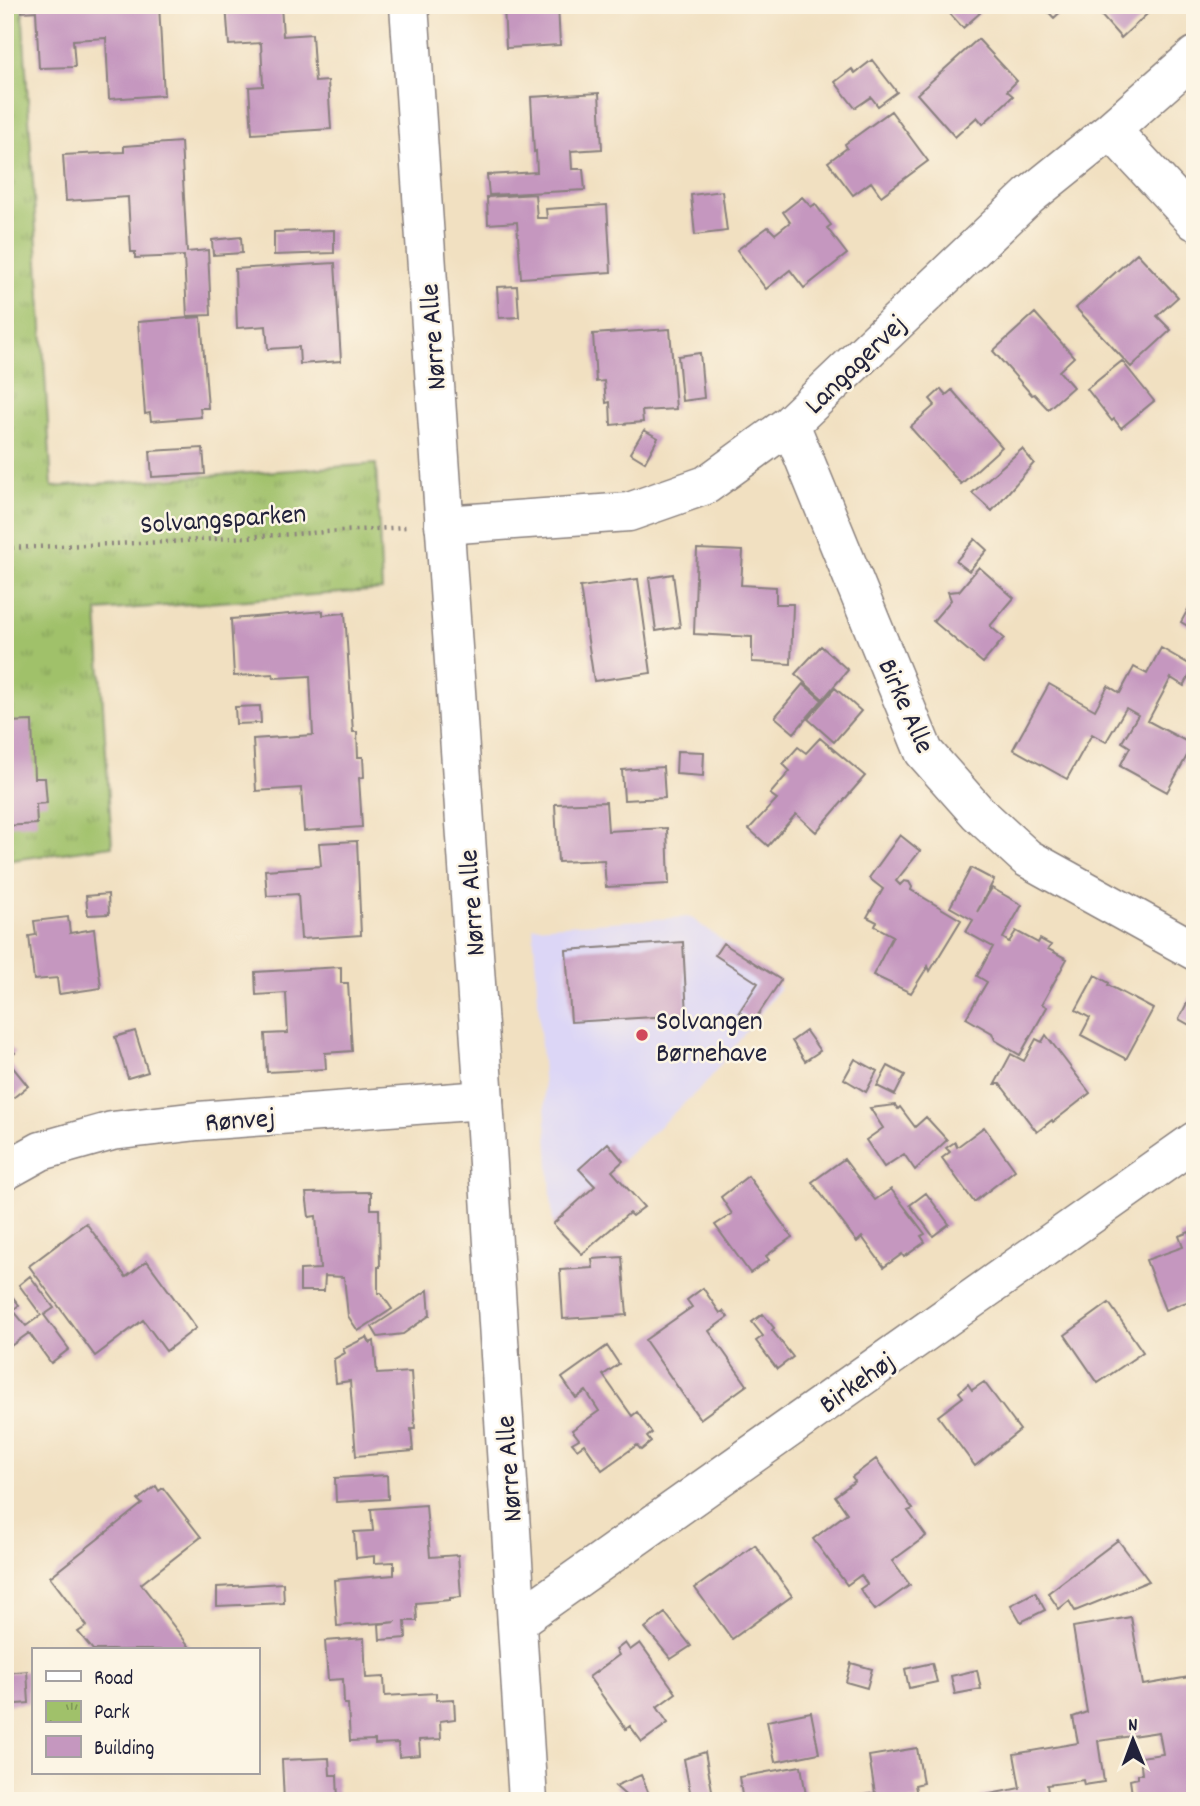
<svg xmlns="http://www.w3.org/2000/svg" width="1200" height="1806" font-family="Dekko,sans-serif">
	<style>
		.built { fill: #dcd6f6 }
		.park { fill: url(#park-tufts); stroke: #617252; stroke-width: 2 }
		.building { fill: #c597bf }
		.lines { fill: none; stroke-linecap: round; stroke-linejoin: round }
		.minor-casing { stroke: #8a817e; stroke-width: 41 }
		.tertiary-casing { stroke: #8a817e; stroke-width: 41 }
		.path { stroke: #8a817e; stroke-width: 4.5; stroke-dasharray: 2 5; stroke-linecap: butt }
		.minor { stroke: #fff; stroke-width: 38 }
		.tertiary { stroke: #fff; stroke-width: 38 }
		.poi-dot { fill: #d1495b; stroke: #fcf5e5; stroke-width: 2.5 }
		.labels { text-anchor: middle; stroke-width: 5; stroke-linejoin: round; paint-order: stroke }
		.street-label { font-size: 28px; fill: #22223b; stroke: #fcf5e5 }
		.poi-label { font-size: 28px; fill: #22223b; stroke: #fcf5e5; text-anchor: start }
	</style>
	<defs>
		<pattern id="park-tufts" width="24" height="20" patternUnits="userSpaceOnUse" patternTransform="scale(1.75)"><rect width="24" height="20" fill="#a0c16a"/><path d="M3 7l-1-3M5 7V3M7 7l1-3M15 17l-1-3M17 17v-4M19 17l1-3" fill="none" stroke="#829c58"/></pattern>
	</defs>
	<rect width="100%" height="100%" fill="#fcf5e5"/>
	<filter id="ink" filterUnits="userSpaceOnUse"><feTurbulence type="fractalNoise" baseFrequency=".0143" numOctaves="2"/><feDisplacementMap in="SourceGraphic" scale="14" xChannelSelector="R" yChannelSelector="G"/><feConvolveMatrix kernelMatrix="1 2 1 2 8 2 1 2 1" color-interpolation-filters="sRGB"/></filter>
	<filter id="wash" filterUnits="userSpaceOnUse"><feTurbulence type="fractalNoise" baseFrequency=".00686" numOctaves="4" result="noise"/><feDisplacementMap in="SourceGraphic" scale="28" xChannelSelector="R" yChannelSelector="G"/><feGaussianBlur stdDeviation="1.57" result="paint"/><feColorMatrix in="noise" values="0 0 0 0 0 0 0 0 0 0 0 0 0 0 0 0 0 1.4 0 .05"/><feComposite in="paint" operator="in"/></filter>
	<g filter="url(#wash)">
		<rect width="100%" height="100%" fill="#f1e0c1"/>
		<path class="built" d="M690,917L762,969L780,988L707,1082L553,1225L533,927Z"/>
		<path class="park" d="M5,5H22L52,487L376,464L382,590L97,611L112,846L5,861Z"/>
		<g id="blocks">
			<path class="building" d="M22,5H159L164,95L109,99L106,38L73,40L75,67L39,68L36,11L22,12Z
				M226,5H281L283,36L312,34L315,82L328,81L331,129L252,134L249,87L263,86L261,43L229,45Z
				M504,5H558L560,45L506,48Z
				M942,5H973L980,13L963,28Z
				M1042,5H1068L1054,18Z
				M1092,5H1157L1121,38Z
				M978,39L1017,81L1007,91L1013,96L983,124L977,117L955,137L917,94Z
				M872,60L897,92L878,106L871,97L855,108L835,82L852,69L855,73Z
				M599,93L602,149L571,151L572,169H583L585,190L489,195L487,175L537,172L536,151L534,152L531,97Z
				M891,111L928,161L881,196L871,182L853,195L828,162L847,148L845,144Z
				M181,142L187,252L208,250L211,315L187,316L184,256L135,258V252H131L128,197L66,201L63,155L124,152V146Z
				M722,191L727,231L695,235L691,195Z
				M535,194L537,218H547L546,209L607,205L611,272L521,278L517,222L488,224L487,197Z
				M802,197L811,207L815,204L831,225L827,228L847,254L804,288L790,270L766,289L737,250L768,227L775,234L790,222L783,212Z
				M334,230V253L274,255V232Z
				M241,237L242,253L213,255L212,240Z
				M1137,253L1178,297L1157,316L1171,330L1131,367L1076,308Z
				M335,263L341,361L300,364L299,347L268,349L266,326L237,328L235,269Z
				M517,286L519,317L499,318L497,287Z
				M1035,313L1074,357L1059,371L1073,387L1048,409L1034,394L1032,395L993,351Z
				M201,317L208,408H200L201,417L151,421L150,413L145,414L138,322Z
				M670,329L676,409L642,411L643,422L611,425L610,402L606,403L604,381L596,382L593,334Z
				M700,353L704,398L682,401L678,356Z
				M1122,361L1154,401L1121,428L1114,419L1112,421L1087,389Z
				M941,389L946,395L952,390L1002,447L961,484L910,427L935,405L930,399Z
				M644,430L658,438L645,462L630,453Z
				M203,448L205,474L152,477L150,451Z
				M1022,449L1034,463L992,511L972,493Z
				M975,539L987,550L969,571L956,561Z
				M697,549L743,551L741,585L776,587V604H793L791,664L752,662V637L694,634Z
				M979,567L1014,598L990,626L1004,638L983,663L933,621L951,600L948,592L959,591Z
				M673,574L680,627L656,631L649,578Z
				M638,579L651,673L594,681L580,587Z
				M1191,604L1195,606V630L1181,622Z
				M323,611V615L345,613L353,732H357L358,757H363L364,777L359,778L362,827L304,831L301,788L256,791L253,739L313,735L310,676L274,678L273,674L234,676L231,619Z
				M821,646L848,670L823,699L795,674Z
				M1161,648L1194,667L1184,686L1171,678L1148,721L1193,745L1167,792L1120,766L1130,747L1122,742L1138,715L1126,708L1106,742L1092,734L1067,779L1013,749L1049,684L1095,710L1108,686L1120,693L1134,667L1147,674Z
				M803,684L822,700L794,733L775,717Z
				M835,688L861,711L834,742L808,719Z
				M260,706L261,723L236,724L235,707Z
				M32,721L34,778H45L47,803L36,804L37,824L5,826V722Z
				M820,738L865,776L816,832L796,814L768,846L749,829L777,799L770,794L790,771L783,764L798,747L806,753Z
				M677,751L704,752L703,776L676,774Z
				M663,767L665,798L624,800L622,770Z
				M606,802L608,831L667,828L669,884L606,887L604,860L558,862L555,804Z
				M900,835L920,851L896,881L900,885L904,881L909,882L912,887L911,890L961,920L930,971L928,966L911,993L873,975L893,936L875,926L877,922L867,917L883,889L869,878Z
				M357,841L361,935L301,939L298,894L267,896L265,870L321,866L319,843Z
				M971,868L994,880L977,912L992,888L1022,905L1003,938L1009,942L1016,931L1038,943L1040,939L1051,945L1048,949L1067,959L1042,1004L1047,1007L1020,1055L995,1040L992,1033L966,1018L987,982L977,976L993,947L966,932L973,920L950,907Z
				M108,894L109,914L88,915L86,896Z
				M68,917L70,933L94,929L101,988L59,994L57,978L34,980L29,936L36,935L34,921Z
				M683,942L687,1015L571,1022L566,950Z
				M723,943L781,980L754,1021L739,1012L758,983L715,955Z
				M341,967V983H348L352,1051L325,1053L326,1069L267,1072L265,1034L288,1033L286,993L256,995L255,972Z
				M1095,975L1109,983L1108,985L1153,1009L1126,1059L1081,1035L1090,1018L1076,1010Z
				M1190,997L1195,1000V1028L1179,1019Z
				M135,1031L148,1072L128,1078L115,1037Z
				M806,1031L820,1051L805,1061L792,1041Z
				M1046,1035L1090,1093L1053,1122L1052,1120L1037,1132L1000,1084H995L1011,1054L1024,1061L1036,1039L1042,1042Z
				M5,1041L15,1053L7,1060L28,1086L8,1102L5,1099Z
				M855,1059L877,1071L866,1092L844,1079Z
				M888,1066L905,1075L895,1095L877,1086Z
				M895,1105L898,1109L900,1107L915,1127L926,1117L947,1140L915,1170L904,1154L884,1167L866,1140L883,1128L870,1108Z
				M984,1127L1015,1170L974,1202L942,1158L950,1152L946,1148L955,1142L957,1147Z
				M608,1143L623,1161L612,1171L644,1207L632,1216L629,1213L582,1254L553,1224L595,1186L579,1169Z
				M844,1159L875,1200L891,1189L925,1234L921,1236L925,1242L904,1257L902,1254L884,1267L862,1237L857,1242L812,1182Z
				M748,1176L792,1237L766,1256L769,1260L750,1273L715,1225L732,1214L721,1197Z
				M371,1192V1209H379L380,1267H378V1293H381L392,1309L358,1331L348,1316L344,1277L325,1276L324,1291H300V1270L320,1269L316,1216L309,1217L306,1193Z
				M926,1193L949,1224L933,1236L910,1205Z
				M86,1223L126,1277L147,1261L196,1328L166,1351L143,1320L95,1356L29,1266Z
				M1189,1232L1195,1244V1299L1165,1310L1146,1260L1183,1247L1179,1236Z
				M622,1257L627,1315L563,1319L560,1270L593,1268L592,1259Z
				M30,1276L54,1308L44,1315L69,1349L51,1363L29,1333L5,1350V1287L19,1305L13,1310L26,1326L41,1315L19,1285Z
				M703,1288L720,1313L723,1311L728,1317L709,1331L747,1385L700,1419L645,1340L692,1307L687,1300Z
				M428,1290L430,1315L403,1334L378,1337L372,1327Z
				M1109,1303L1143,1352L1098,1383L1065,1335Z
				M763,1314L774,1328L772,1330L793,1357L777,1369L756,1341L763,1336L752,1322Z
				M367,1337L370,1343L374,1341L377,1374L411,1372L415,1429H411L413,1451L356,1456L350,1381L336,1383L334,1359L345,1353L343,1349Z
				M607,1346L619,1364L603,1375L632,1416L637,1412L652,1433L647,1437L651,1442L641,1450L637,1445L602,1470L584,1444L577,1449L572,1443L579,1439L572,1430L599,1411L586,1391L576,1398L562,1378Z
				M984,1382L1020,1430L975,1466L938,1416L963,1397L959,1392L968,1384L972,1390Z
				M876,1459L913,1509L908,1511L926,1536L892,1561L910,1585L875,1610L860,1589L867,1584L861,1575L847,1585L813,1539L847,1513L835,1496L855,1481L852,1477Z
				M387,1475L388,1499L336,1502L335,1478Z
				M156,1486L159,1491L163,1488L201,1537L141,1584L189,1646L184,1650H117L115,1649L113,1650H93L78,1632L87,1626L50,1577L142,1504L138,1500Z
				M426,1505L430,1557L458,1555L461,1597L450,1598V1600L416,1603L417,1621H405L406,1638L380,1640L379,1624L396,1622L337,1626L334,1580L394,1575V1562L374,1563V1556L356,1558L354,1532L373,1531L371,1509Z
				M1118,1540L1149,1581L1075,1611L1069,1601L1059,1609L1048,1593Z
				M755,1545L792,1596L732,1639L695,1588Z
				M283,1583L284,1603L217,1606V1587Z
				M1035,1592L1045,1610L1021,1622L1011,1605Z
				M665,1613L691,1646L671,1659L645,1628Z
				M1131,1617L1143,1685L1195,1676V1763H1192L1195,1778V1801H1133L1130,1780L1138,1778V1774H1142L1140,1757L1163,1754L1159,1732L1098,1741L1104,1782L1084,1785L1083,1780L1047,1785L1049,1801H981L980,1796L1020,1788L1014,1754L1078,1743L1073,1717L1087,1712L1073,1627Z
				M364,1638L366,1678L384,1677L385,1696L436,1693V1700L454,1699L455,1719L440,1721L441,1739L419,1740L420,1755L399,1757L398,1743L375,1744V1740L350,1741L348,1704H344L343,1679L328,1680L325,1641Z
				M625,1643L630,1650L640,1643L676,1693L657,1707L668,1723L642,1742L630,1726L626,1729L589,1677L619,1655L616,1650Z
				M851,1663L872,1669L867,1688L846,1682Z
				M932,1663L937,1682L909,1688L905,1669Z
				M977,1670L981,1689L955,1694L951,1676Z
				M27,1671L29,1703L5,1705V1673Z
				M811,1712L819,1753L775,1762L767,1721Z
				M917,1748L923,1783L915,1785L918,1801H852V1797L875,1793L869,1756Z
				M705,1752L714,1801H677V1799L691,1797L684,1759Z
				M329,1758L330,1775H337L338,1801H284L282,1760Z
				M801,1766L807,1801H743L739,1777Z
				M641,1775L651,1799L631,1800L615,1786Z"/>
		</g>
	</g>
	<g filter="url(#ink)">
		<use href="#blocks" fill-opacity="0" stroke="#8a817e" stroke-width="2"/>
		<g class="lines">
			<g class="minor-casing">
				<path id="minor" d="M1111,130L1195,221
					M790,424L924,752L978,813L1027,858L1195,951
					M444,525L629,512L706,485L790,424L1029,196L1111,130L1195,56
					M5,1171L41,1151L112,1131L198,1121L484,1100
					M517,1621L1195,1141"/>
			</g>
			<g class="tertiary-casing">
				<path id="tertiary" d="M409,5L484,1100L528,1801"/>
			</g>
			<path class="path" d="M5,548L167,542L406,527"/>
			<use href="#minor" class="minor"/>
			<use href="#tertiary" class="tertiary"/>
		</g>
	</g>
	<circle class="poi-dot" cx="642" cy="1035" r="7"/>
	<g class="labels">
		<g class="street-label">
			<text transform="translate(431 337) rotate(-94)" y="10">Nørre Alle</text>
			<text transform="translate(854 363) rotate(-44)" y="10">Langagervej</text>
			<text transform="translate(223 517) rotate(-4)" y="10">Solvangsparken</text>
			<text transform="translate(908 705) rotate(66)" y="10">Birke Alle</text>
			<text transform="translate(470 903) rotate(-94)" y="10">Nørre Alle</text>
			<text transform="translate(240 1118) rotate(-4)" y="10">Rønvej</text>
			<text transform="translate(856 1381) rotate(-35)" y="10">Birkehøj</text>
			<text transform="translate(507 1469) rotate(-94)" y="10">Nørre Alle</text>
		</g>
		<g class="poi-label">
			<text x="656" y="1029">Solvangen<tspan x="656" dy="32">Børnehave</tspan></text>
		</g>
	</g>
	<rect width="1200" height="1806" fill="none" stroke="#fcf5e5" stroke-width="28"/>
	<rect x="32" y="1648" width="228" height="126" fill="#fcf5e5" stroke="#a5a1a1" stroke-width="2"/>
	<rect x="46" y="1671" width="35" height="10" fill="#ffffff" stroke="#a5a1a1" stroke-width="2"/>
	<text x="94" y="1684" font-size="21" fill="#22223b">Road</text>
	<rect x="46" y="1701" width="35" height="21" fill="url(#park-tufts)" stroke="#a5a1a1" stroke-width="2"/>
	<text x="94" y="1718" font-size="21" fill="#22223b">Park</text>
	<rect x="46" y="1736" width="35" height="21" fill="#c597bf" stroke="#a5a1a1" stroke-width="2"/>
	<text x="94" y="1754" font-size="21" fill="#22223b">Building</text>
	<g transform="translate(1133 1740) rotate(359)" stroke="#fcf5e5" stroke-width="5" paint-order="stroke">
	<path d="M0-5L12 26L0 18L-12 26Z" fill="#22223b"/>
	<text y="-10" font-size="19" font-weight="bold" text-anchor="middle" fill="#22223b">N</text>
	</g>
</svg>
